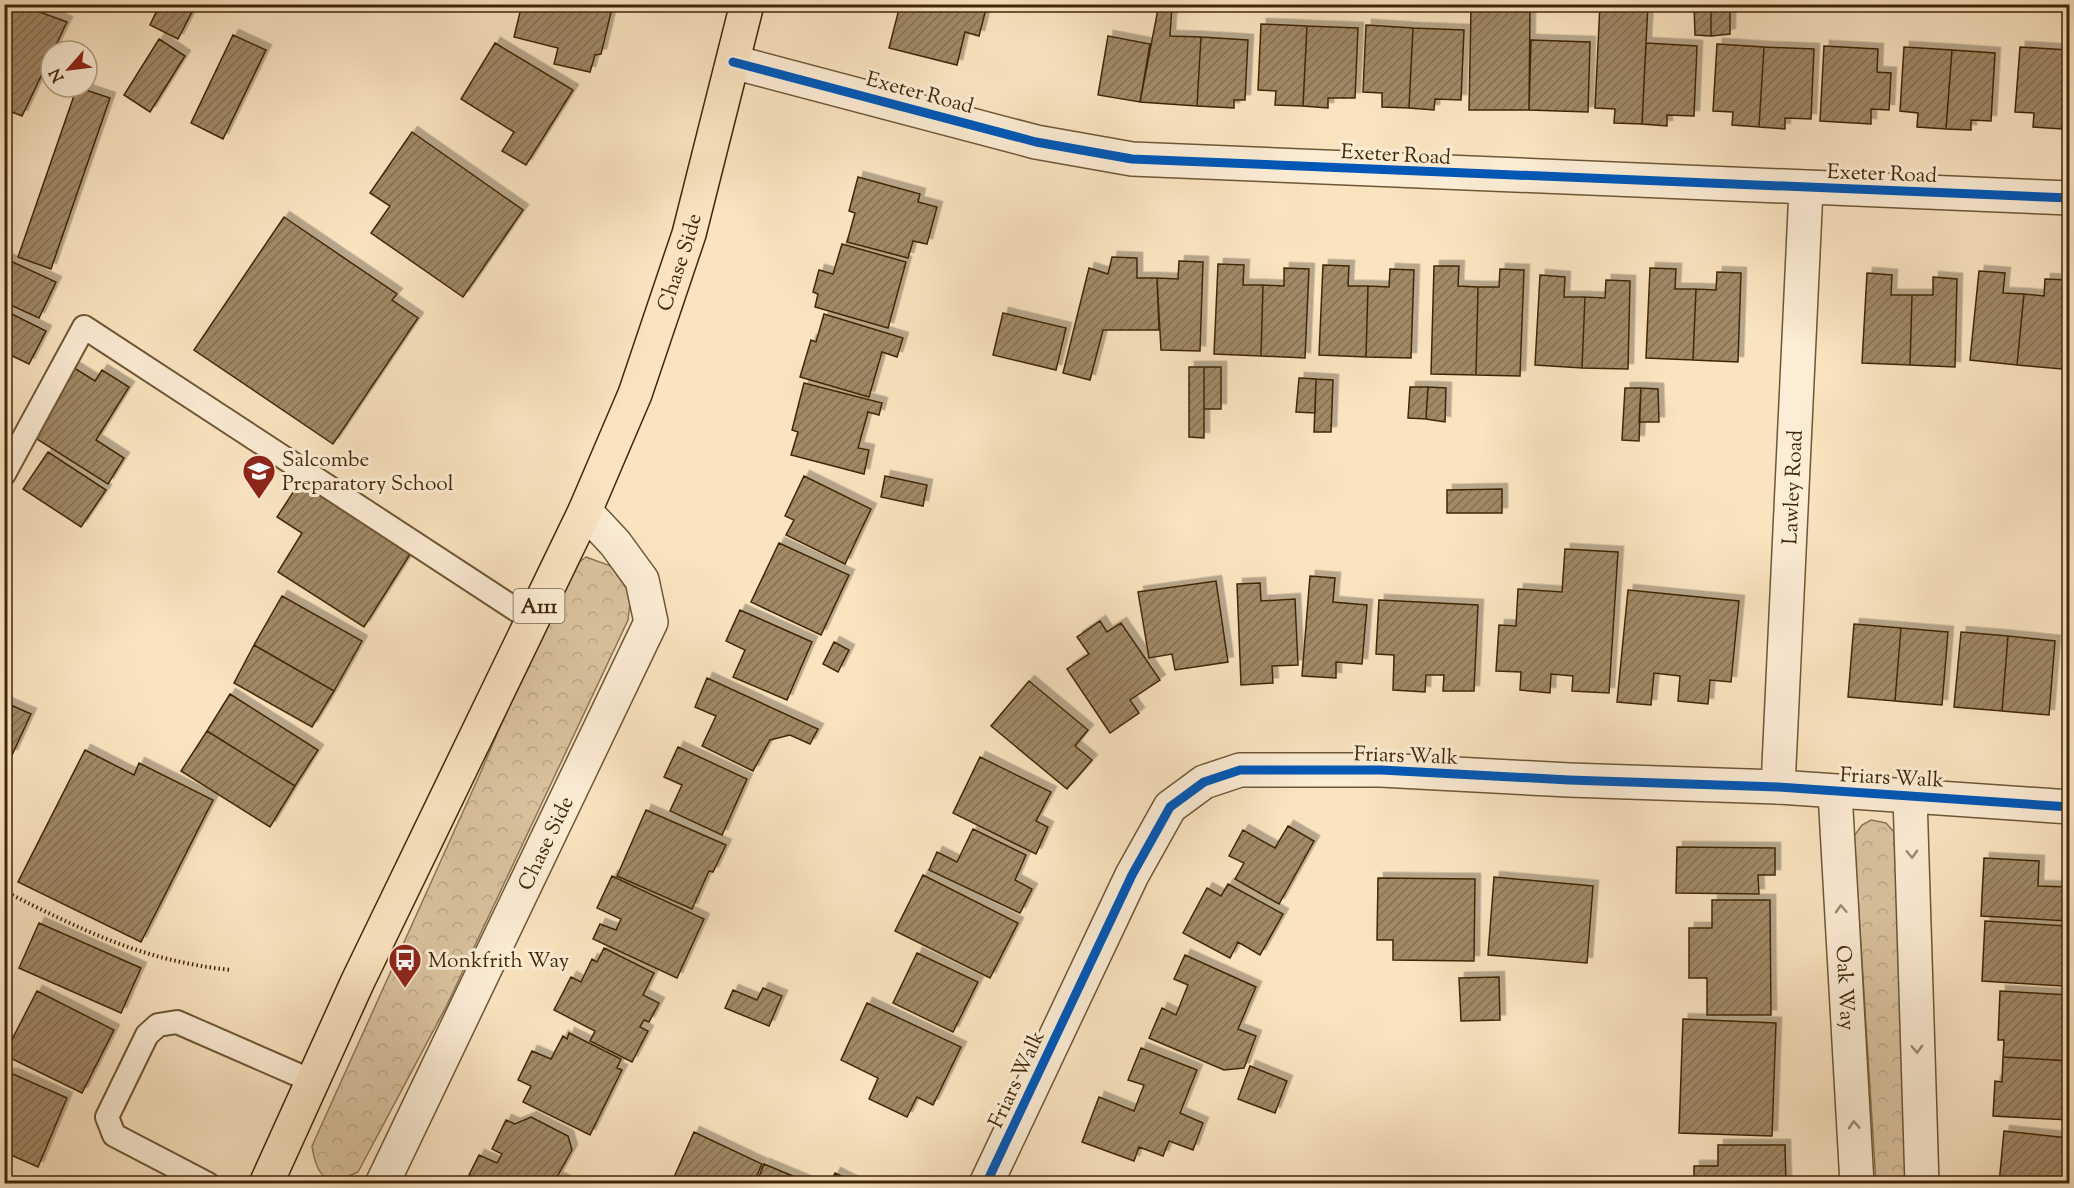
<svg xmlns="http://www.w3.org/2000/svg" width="2074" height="1188" font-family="'Sorts Mill Goudy',serif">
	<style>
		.forest { fill: url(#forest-crowns); stroke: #8e7653; stroke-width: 1.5 }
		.building { fill: url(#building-hatch); stroke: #412706; stroke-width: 1.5; filter: url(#shadow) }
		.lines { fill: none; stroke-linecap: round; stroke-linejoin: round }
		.service-casing { stroke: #6f5634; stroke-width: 26 }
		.minor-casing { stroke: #6f5634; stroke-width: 36 }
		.primary-casing { stroke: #412706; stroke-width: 36 }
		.path { stroke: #412706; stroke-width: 4; stroke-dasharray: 1.5 3; stroke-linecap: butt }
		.service { stroke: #fcedd6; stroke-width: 22 }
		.minor { stroke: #fcedd6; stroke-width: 33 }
		.primary { stroke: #fae4c0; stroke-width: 33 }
		.cycleway-casing { stroke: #fcedd6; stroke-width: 13 }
		.cycleway { stroke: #0057b8; stroke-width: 9 }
		.oneway { stroke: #9e8a6e }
		.labels { text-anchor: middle; stroke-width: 6; stroke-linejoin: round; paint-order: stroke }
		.shield { fill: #fcedd6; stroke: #796244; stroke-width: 1.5 }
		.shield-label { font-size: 20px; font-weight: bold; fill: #412706 }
		.street-label { font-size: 21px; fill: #412706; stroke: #fcedd6 }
		.poi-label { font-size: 21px; fill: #412706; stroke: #fcedd6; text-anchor: start }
	</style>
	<defs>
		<pattern id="forest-crowns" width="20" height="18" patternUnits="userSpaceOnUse" patternTransform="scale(1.5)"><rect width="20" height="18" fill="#dbc4a0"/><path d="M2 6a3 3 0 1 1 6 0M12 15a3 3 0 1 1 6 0" fill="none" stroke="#bda888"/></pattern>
		<pattern id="building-hatch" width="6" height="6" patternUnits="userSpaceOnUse" patternTransform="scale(1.5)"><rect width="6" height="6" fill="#a18967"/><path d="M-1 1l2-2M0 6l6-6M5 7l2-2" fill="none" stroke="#857053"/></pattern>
		<filter id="shadow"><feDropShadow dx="5.5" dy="-5.5" stdDeviation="0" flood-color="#0004"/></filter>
	</defs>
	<rect width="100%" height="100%" fill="#fae4c0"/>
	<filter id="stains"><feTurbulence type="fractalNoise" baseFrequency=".00333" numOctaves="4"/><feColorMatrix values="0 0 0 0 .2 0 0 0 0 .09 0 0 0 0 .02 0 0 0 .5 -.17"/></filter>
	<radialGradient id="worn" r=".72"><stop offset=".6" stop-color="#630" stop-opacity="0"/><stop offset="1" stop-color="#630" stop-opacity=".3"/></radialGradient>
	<path class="forest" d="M586,557L611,566L631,595L628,620L446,1007L358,1172C327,1187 317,1179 312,1146L480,774L566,572Z
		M1871,820L1886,823L1894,832L1910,1183H1876L1854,836L1862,825Z"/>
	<path class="building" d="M4,4H18L67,22L22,116L4,109Z
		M160,4H196L178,39L150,25Z
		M522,4H613L601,54L595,55L590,72L554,64L558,48L514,37Z
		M907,4H974L986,9L979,36L965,32L957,65L889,48L899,9L905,10Z
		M1159,4L1172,6L1170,36L1201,37L1197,106L1140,102Z
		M1600,4H1648L1642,124L1614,123L1615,109L1595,108Z
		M1694,4H1711V36L1695,35Z
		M1711,4H1730V34L1711,36Z
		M1471,7L1530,8L1529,110H1469Z
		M1261,24L1307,26L1303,106L1275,105L1276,91L1258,90Z
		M1366,25L1413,28L1409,108L1382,107V93L1363,92Z
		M1307,26L1358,28L1355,98H1328V108L1303,106Z
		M1413,28L1464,30L1461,100L1435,99L1434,110L1409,108Z
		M233,35L266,50L223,139L191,123Z
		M1108,36L1150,44L1140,102L1098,95Z
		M1201,37L1248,40L1245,100H1234V108L1197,106Z
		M159,39L185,56L150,112L124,95Z
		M1531,40L1590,42L1588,112L1529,110Z
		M495,43L573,90L526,165L502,151L514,132L461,99Z
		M1646,43L1697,46L1694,116L1667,115V126L1642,124Z
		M1717,44L1764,47L1759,127L1732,125L1733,112L1713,111Z
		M1824,46L1878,49L1877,72L1891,73L1889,110L1871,109V124L1820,121Z
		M1764,47L1814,49L1811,119L1785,118V129L1759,127Z
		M1904,47L1952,50L1946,129L1917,127L1918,113L1900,111Z
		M2020,47L2068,50L2062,129L2033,127L2034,113L2015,112Z
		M1952,50L1995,53L1991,121L1971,120V130L1946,129Z
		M2068,50H2070V130L2062,129Z
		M77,87L110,98L51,269L18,257Z
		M412,132L523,210L463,297L371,233L390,206L370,193Z
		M858,177L920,194L918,202L937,207L927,244L913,241L908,258L847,242L855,213L849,211Z
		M284,217L397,294L392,300L418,318L333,444L194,350Z
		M842,244L906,262L888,328L815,307L818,294L813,292L819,270L833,274Z
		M1112,257L1137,258V278H1157L1159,330H1103L1090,380L1063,373L1089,268L1108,274Z
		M4,258L56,282L39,318L4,302Z
		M1179,261L1203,262L1200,351L1161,350L1157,278L1178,279Z
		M1218,264L1244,265L1243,285H1263L1261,356L1214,354Z
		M1323,265L1349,266L1348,286H1368L1366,357L1319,355Z
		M1434,266H1459L1458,286L1478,287L1476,375L1431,374Z
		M1284,268L1309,269L1305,358L1261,356L1263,285L1284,286Z
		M1650,268L1676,269L1675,289H1696L1693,360L1646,358Z
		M1390,269L1414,270L1411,358L1366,357L1368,286L1389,287Z
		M1500,269L1524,270L1520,376L1476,375L1478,287H1499Z
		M1979,271L2005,273L2003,293L2024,294L2017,365L1970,360Z
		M1717,272L1741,273L1738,362L1693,360L1696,289L1716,290Z
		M1867,273L1892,275L1891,295H1912L1910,365L1862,363Z
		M1540,275L1565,277L1564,297H1585L1582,368L1535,365Z
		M1933,277L1957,279L1955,367L1910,365L1912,295H1933Z
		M2045,279L2069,280L2062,369L2017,365L2024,294L2044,296Z
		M1606,280L1630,281L1628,369L1582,368L1585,297L1605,298Z
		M4,310L46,331L29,364L4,352Z
		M1003,313L1066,328L1056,370L993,355Z
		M824,314L903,338L897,357L882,352L869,397L800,377L811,340L816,342Z
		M71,366L95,381L102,370L129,387L96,440L124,458L108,484L29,434Z
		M1189,367H1204V438L1189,437Z
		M1204,367H1221V409H1204Z
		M1299,378L1316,379L1315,413L1296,412Z
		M1316,379L1333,380L1331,432H1314Z
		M804,383L882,403L879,415L868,412L858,448L869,450L864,474L791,455L798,432L792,430Z
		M1410,387H1428L1426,419L1408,418Z
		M1428,387L1446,388L1445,422L1426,419Z
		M1625,388H1641L1639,441L1622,440Z
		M1641,388L1658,389L1659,422H1639Z
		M48,452L106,490L81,527L23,489Z
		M804,476L871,509L845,564L786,535L794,520L785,516Z
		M885,476L927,485L923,506L881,497Z
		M303,477L414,548L364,627L278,572L302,533L277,517Z
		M1502,489V513H1447V490Z
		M779,543L849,575L821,635L751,602Z
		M1565,549L1618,552L1609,693L1572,691L1573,676L1551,674L1550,693L1520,690L1521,672L1496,671L1499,625L1516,626L1518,589L1562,592Z
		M1310,576L1335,578L1333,602L1367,605L1362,664L1336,662V678L1302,676Z
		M1216,581L1228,662L1175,670L1172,654L1149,658L1138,592Z
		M1260,583L1261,601L1295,599L1298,665L1272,666L1273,683L1241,685L1237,584Z
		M1628,590L1739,601L1731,682L1710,680L1708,704L1678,701L1680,676L1654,673L1651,705L1617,702Z
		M282,596L362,641L334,691L254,645Z
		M1379,600L1478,605L1474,691H1443L1444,675H1426L1425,692L1393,690L1394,655L1376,654Z
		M740,610L812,642L787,700L733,677L745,650L726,641Z
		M1100,621L1107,632L1121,623L1160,680L1130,700L1139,713L1110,733L1067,669L1089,654L1077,637Z
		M1854,624L1901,628L1895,701L1848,697Z
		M1901,628L1948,632L1942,705L1895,701Z
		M1961,632L2008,636L2002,711L1954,707Z
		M2008,636L2055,641L2049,715L2002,711Z
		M834,642L849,650L838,672L823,664Z
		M254,645L334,691L312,727L234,683Z
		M707,678L818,729L810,744L790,735L770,740L753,771L702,746L716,716L695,707Z
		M1029,681L1088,730L1075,746L1092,760L1067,789L991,726Z
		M2070,686V720H2067Z
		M230,694L318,750L295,786L207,731Z
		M4,702L31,714L12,755L4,752Z
		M207,731L295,786L270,827L181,771Z
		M678,747L747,779L722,835L670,811L682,785L664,777Z
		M85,750L134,775L139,763L213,800L141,942L18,882Z
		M980,757L1051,792L1036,821L1048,827L1036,854L953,813Z
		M646,810L726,845L713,872L709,871L692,909L617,876Z
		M1288,826L1314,841L1279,904L1235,879L1244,863L1229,856L1243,830L1275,848Z
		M973,829L1026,855L1015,880L1032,889L1020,913L929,870L937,852L957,862Z
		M1677,847L1775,848V875H1758L1759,894L1676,893Z
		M1984,858L2039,861L2038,886L2070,887L2068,921L1981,916Z
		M923,875L1018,923L990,978L895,931Z
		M612,876L704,919L677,978L593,939L600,924L616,930L621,919L597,908Z
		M1494,877L1593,886L1587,963L1488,955Z
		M1378,878L1475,879L1474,961L1393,960V940H1377Z
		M1228,884L1283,914L1260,955L1238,942L1230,958L1183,933L1207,888L1221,896Z
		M1712,900H1770L1771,1015H1707V978H1689V928H1712Z
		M1985,921L2066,926L2063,986L1982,981Z
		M39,923L141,968L121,1013L19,968Z
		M604,948L654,973L643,995L659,1003L649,1022L644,1020L640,1027L648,1031L632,1062L590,1041L595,1031L554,1010L571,977L581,982L592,959L597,962Z
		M917,953L978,982L953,1032L893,1003Z
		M1185,955L1256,987L1238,1029L1256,1036L1244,1068L1224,1070L1149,1038L1162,1008L1176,1015L1188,985L1174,979Z
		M1499,977L1500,1020L1461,1021L1459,978Z
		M763,988L782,996L769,1026L725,1008L733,990L757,1000Z
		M37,991L114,1030L82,1093L4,1055Z
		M2000,991L2070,995V1061L2003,1057L2004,1040H1998Z
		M867,1003L961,1047L933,1105L917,1097L907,1117L869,1099L878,1078L841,1060Z
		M1683,1019L1776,1023L1772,1136L1679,1133Z
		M569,1033L621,1059L617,1068L622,1070L590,1135L523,1102L531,1086L518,1080L532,1051L551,1059L563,1036L567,1039Z
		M1141,1048L1197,1070L1180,1113L1203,1123L1193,1150L1169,1141L1163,1156L1139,1147L1134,1161L1082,1142L1099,1097L1134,1111L1144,1085L1128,1080Z
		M2003,1057L2070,1061V1120L1993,1116L1995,1081L2002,1082Z
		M1250,1066L1287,1081L1275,1113L1238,1099Z
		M4,1074H13L67,1098L38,1167L4,1152Z
		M531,1117L568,1136L572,1150L557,1177L570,1184H489L469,1175L479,1155L497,1163L502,1154L492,1149L506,1120L515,1124Z
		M2004,1131L2068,1138L2063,1184H1999Z
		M694,1132L762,1164L753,1184H671Z
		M1718,1145H1785L1786,1184H1694V1166H1718Z
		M764,1164L812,1184H756Z
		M835,1173L857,1184H830Z"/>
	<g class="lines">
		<g class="service-casing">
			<path id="service" d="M4,474L84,327L532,620
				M208,1184L114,1135L107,1117L147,1035L158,1025L177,1022L312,1081"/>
		</g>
		<g class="minor-casing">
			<g id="minor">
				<path d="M733,62L1036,142L1132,159L2070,198"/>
				<path id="s1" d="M1778,787L1806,189"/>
				<path id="s2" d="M1835,792L1857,1184"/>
				<path d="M1910,796L1922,1184"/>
				<path id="s3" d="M382,1184L651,622L642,580L615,543L585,511"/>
				<path d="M986,1184L1132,875L1170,807L1204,782L1240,770H1381L1569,780L1778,787L2070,807"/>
			</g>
		</g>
		<g class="primary-casing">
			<g id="primary">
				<path id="s4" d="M266,1184L357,983L585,511L635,394L689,234L747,4"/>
			</g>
		</g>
		<path class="path" d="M4,891C82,930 143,961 231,970"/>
		<use href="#service" class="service"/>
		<use href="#minor" class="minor"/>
		<use href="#primary" class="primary"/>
		<g class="cycleway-casing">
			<path id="cycleway" d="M733,62L1036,142L1132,159L2070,198
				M986,1184L1132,875L1170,807L1204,782L1240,770H1381L1569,780L1778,787L2070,807"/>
		</g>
		<use href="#cycleway" class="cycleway"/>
	</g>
	<defs><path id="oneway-chevron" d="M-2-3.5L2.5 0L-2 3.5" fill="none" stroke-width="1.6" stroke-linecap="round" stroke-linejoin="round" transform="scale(1.5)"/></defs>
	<g class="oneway">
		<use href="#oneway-chevron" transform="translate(1912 854) rotate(88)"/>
		<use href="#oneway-chevron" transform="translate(1841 909) rotate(-93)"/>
		<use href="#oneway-chevron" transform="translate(1917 1049) rotate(88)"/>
		<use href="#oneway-chevron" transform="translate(1854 1125) rotate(-93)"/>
	</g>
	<defs>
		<g id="school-pin" transform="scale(1.725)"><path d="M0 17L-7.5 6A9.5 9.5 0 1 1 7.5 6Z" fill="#8f2418" stroke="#fcedd6"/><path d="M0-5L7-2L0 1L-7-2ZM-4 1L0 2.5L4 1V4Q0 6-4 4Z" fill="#fff"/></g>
		<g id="bus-pin" transform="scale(1.725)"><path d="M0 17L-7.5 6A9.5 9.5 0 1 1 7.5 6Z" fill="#8f2418" stroke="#fcedd6"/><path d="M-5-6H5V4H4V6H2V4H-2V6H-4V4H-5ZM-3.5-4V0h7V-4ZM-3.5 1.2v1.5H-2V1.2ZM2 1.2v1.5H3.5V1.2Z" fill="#fff"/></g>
	</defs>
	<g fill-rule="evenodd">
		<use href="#school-pin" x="259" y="471"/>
		<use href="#bus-pin" x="405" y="960"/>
	</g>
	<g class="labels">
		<rect class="shield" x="513.5" y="589" width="51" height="34" rx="4.5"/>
		<g class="shield-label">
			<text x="539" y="613">A111</text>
		</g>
		<g class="street-label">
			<text transform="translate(920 92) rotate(15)" y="7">Exeter Road</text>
			<text transform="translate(1396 154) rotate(3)" y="7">Exeter Road</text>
			<text transform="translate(1882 173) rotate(2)" y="7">Exeter Road</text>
			<text dy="7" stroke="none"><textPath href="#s4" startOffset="1011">Chase Side</textPath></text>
			<text dy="7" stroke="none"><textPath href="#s1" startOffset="300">Lawley Road</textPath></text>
			<text transform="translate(1406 755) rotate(2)" y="7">Friars Walk</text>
			<text transform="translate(1892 777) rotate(3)" y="7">Friars Walk</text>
			<text dy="7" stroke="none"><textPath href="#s3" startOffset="378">Chase Side</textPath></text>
			<text dy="7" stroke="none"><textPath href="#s2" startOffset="196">Oak Way</textPath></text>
			<text transform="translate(1016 1079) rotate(-65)" y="7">Friars Walk</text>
		</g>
		<g class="poi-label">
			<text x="282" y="466">Salcombe<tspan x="282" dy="24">Preparatory School</tspan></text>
			<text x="428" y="967">Monkfrith Way</text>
		</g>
	</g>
	<rect width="2074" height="1188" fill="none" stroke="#fae4c0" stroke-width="24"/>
	<rect x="6" y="6" width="2062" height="1176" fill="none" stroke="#412706" stroke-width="3"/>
	<rect x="12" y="12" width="2050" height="1164" fill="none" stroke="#412706" stroke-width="1.5"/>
	<g transform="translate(69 69) rotate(242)"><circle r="28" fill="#fcedd6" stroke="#b19e83" stroke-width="1.5"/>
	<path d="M0-4.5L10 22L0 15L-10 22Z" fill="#8f2418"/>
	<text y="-9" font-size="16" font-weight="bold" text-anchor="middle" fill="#412706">N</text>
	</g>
	<rect width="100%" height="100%" filter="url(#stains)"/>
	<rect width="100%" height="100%" fill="url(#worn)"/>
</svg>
